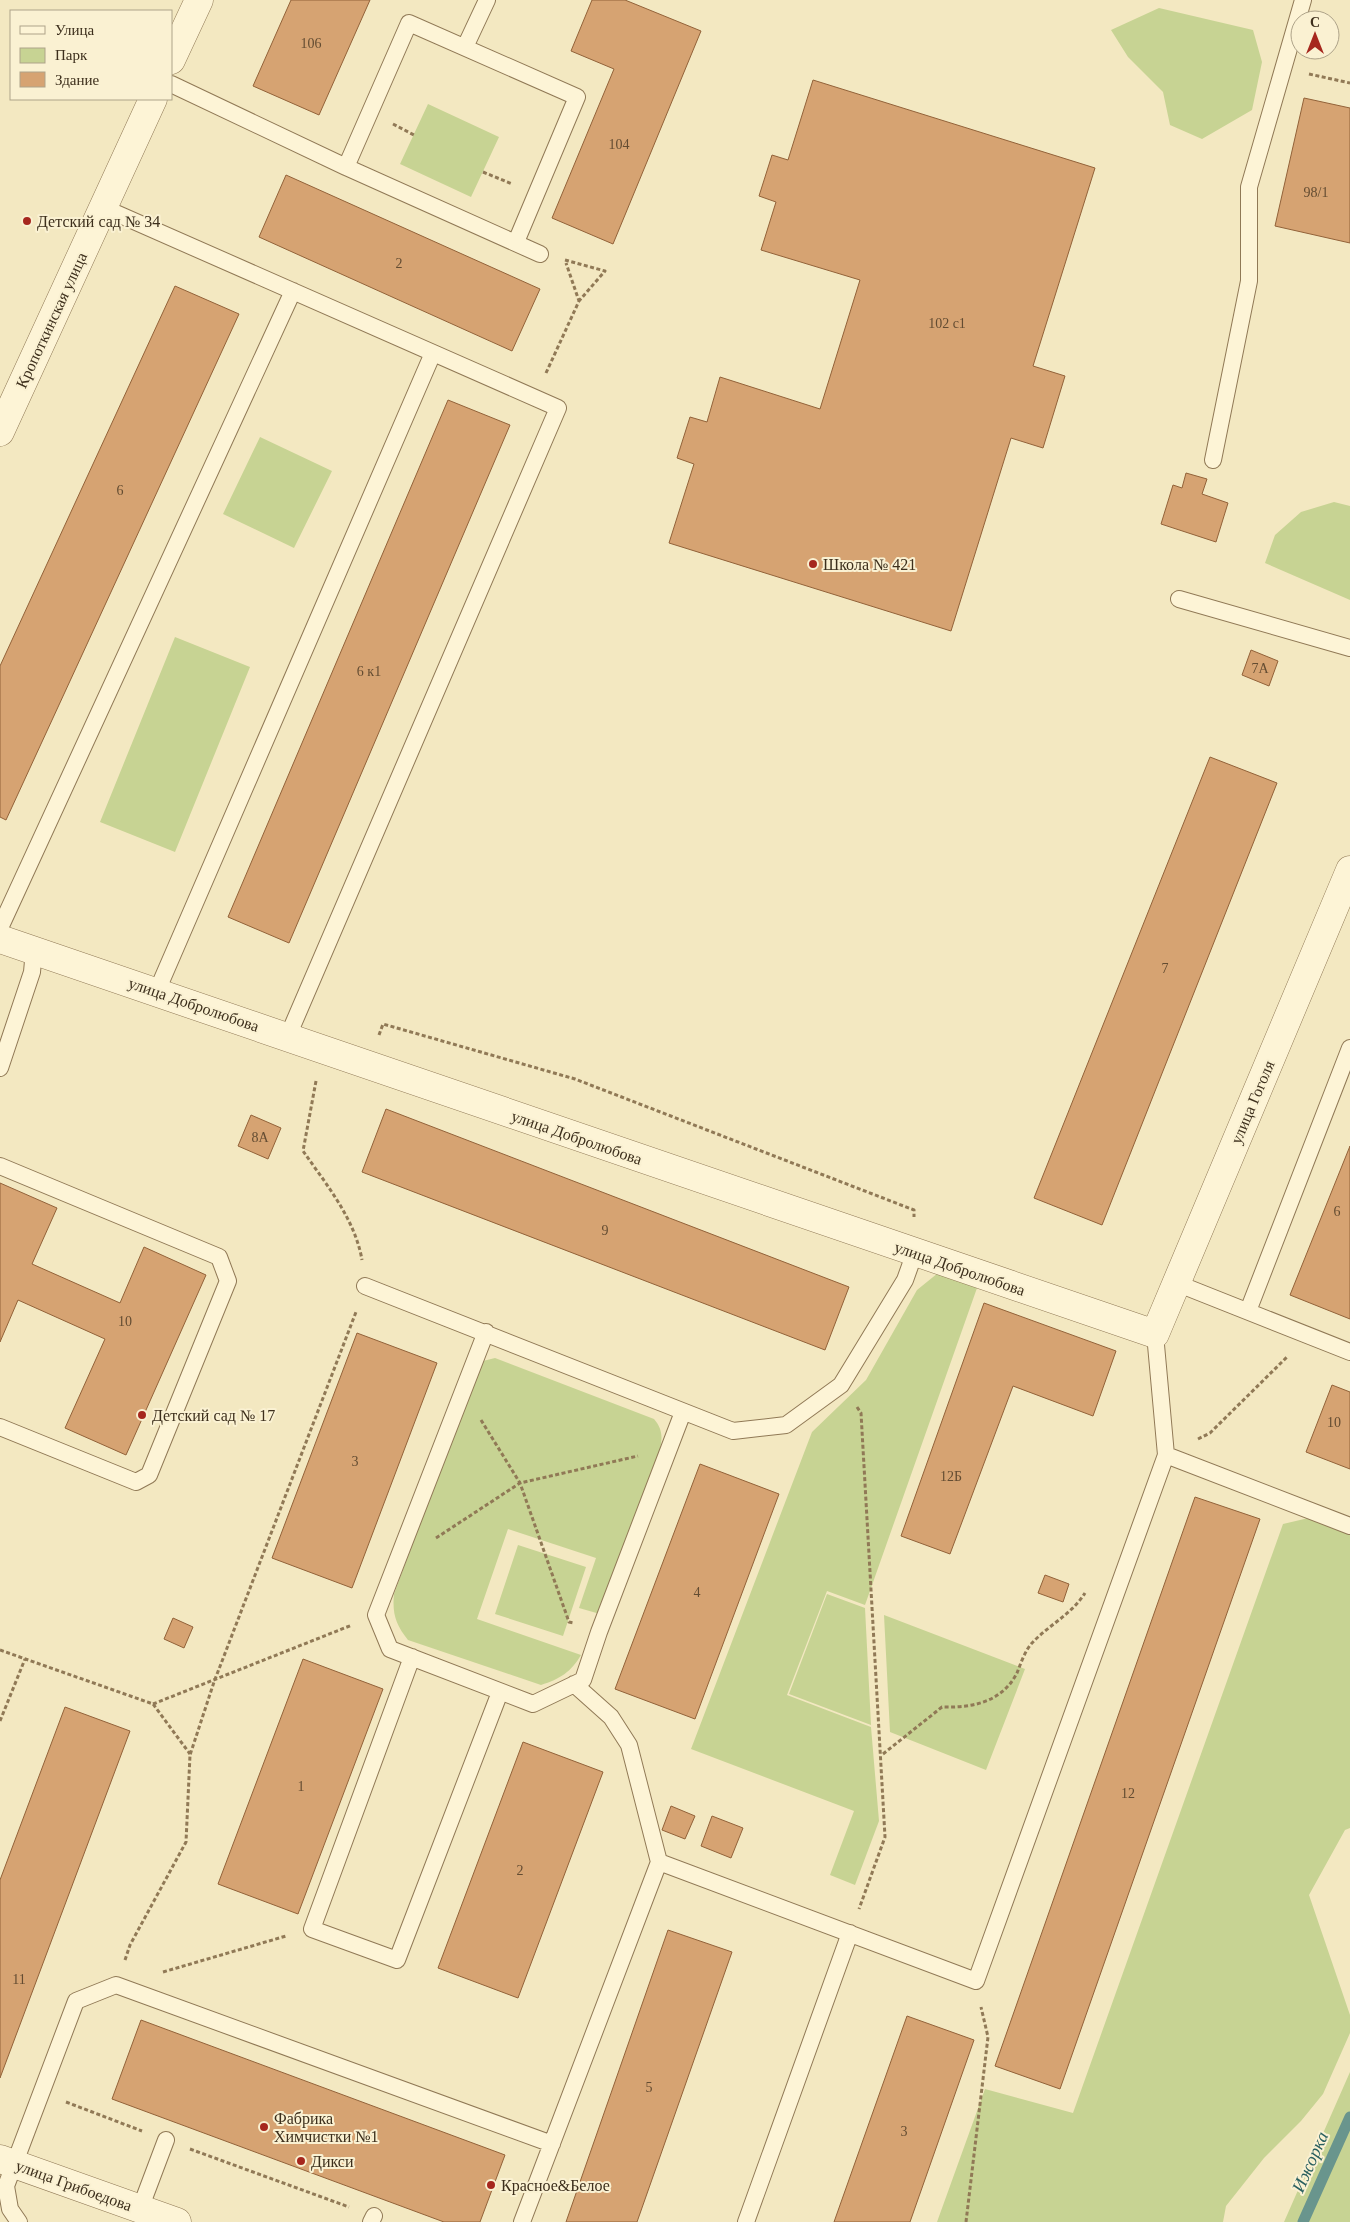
<svg xmlns="http://www.w3.org/2000/svg" width="1350" height="2222" font-family="'Times New Roman',serif">
	<style>
		.green { fill: #c7d393 }
		.lines { fill: none; stroke-linecap: round; stroke-linejoin: round }
		.stream { stroke: #69958d; stroke-width: 11 }
		.building { fill: #d6a372; stroke: #926239 }
		.service-casing { stroke: #907956; stroke-width: 18 }
		.minor-casing { stroke: #907956; stroke-width: 29 }
		.path { stroke: #907956; stroke-width: 3; stroke-dasharray: 4 2.5; stroke-linecap: butt }
		.service { stroke: #fdf4d6; stroke-width: 16 }
		.minor { stroke: #fdf4d6; stroke-width: 28 }
		.poi-dot { fill: #a6271e; stroke: #faf1d2; stroke-width: 2 }
		.labels { text-anchor: middle; stroke-width: 4; stroke-linejoin: round; paint-order: stroke }
		.number-label { font-size: 14px; fill: #634c32 }
		.poi-label { font-size: 16px; fill: #3d2f1c; stroke: #faf1d2; text-anchor: start }
		.street-label { font-size: 16px; fill: #3d2f1c; stroke: #faf1d2 }
		.water-label { font-size: 18px; font-style: italic; fill: #295f5f; stroke: #faf1d2 }
	</style>
	<rect width="100%" height="100%" fill="#f3e8c1"/>
	<path class="green" d="M1159,8L1253,30L1262,62L1252,110L1202,139L1170,125L1163,92L1128,57L1111,30Z
		M428,104L499,137L471,197L400,164Z
		M260,437L332,471L294,548L223,514Z
		M1334,502L1350,506V600L1265,563L1275,535L1301,512Z
		M175,637L250,667L175,852L100,822Z
		M938,1273L977,1288L865,1605L827,1591L787,1695L871,1727L879,1821L855,1885L830,1875L854,1811L691,1749L812,1432L866,1380L917,1290Z
		M495,1358L654,1419C666,1433 661,1445 657,1461L600,1614L579,1608L596,1558L508,1529L477,1619L581,1655C571,1672 560,1679 541,1685L408,1640C396,1625 392,1614 394,1594L477,1370L483,1361Z
		M1317,1516L1350,1531V1828L1345,1830L1309,1895L1350,2015V2033L1323,2094L1301,2121L1264,2158L1226,2206L1223,2222H937L985,2089L1073,2113L1283,1524Z
		M518,1545L586,1567L563,1636L495,1614Z
		M827,1594L865,1608L871,1725L789,1694Z
		M884,1615L1025,1669L986,1770L890,1732Z
		M1350,2072V2222H1284Z"/>
	<g class="lines">
		<path class="stream" d="M1303,2222L1350,2117"/>
	</g>
	<path class="building" d="M291,0H370L319,115L253,86Z
		M592,0H625L701,31L613,244L552,218L614,69L571,51Z
		M813,80L1095,168L1033,366L1065,376L1043,448L1011,438L951,631L669,543L694,464L677,458L690,417L707,422L720,377L820,409L860,280L761,250L776,202L759,196L772,155L788,160Z
		M1304,98L1350,108V243L1275,226Z
		M286,175L540,289L512,351L259,237Z
		M175,286L239,314L6,820L0,817V666Z
		M448,400L510,425L289,943L228,917Z
		M1186,473L1207,479L1202,494L1228,503L1216,542L1161,524L1173,485L1182,488Z
		M1251,650L1278,661L1269,686L1242,675Z
		M1210,757L1277,783L1102,1225L1034,1198Z
		M386,1109L849,1287L825,1350L362,1172Z
		M251,1115L281,1128L268,1159L238,1146Z
		M1350,1146V1319L1290,1295Z
		M0,1183L57,1208L32,1264L120,1303L144,1247L206,1275L126,1455L65,1428L105,1339L18,1300L0,1342Z
		M984,1303L1116,1351L1093,1416L1013,1386L950,1554L901,1536Z
		M357,1333L437,1363L352,1588L272,1558Z
		M1332,1385L1350,1392V1469L1306,1452Z
		M700,1464L779,1494L695,1719L615,1689Z
		M1195,1497L1260,1519L1060,2089L995,2066Z
		M1045,1575L1069,1584L1063,1602L1038,1593Z
		M173,1618L193,1627L184,1648L164,1639Z
		M303,1659L383,1689L298,1914L218,1884Z
		M65,1707L130,1731L0,2078V1880Z
		M523,1742L603,1772L518,1998L438,1968Z
		M671,1806L695,1816L685,1839L662,1830Z
		M712,1816L743,1828L731,1858L701,1846Z
		M668,1930L732,1952L637,2222H566Z
		M907,2016L974,2040L910,2222H834Z
		M141,2020L505,2155L480,2222H444L112,2099Z"/>
	<g class="lines">
		<g class="service-casing">
			<path id="service" d="M465,47L487,0
				M171,84L346,167
				M102,207L558,408L288,1036
				M516,242L577,97L409,23L346,167L540,254
				M1213,460L1249,281V187L1303,0
				M1179,599L1350,648
				M0,928L293,291
				M157,991L433,353
				M0,1068L32,972L34,950
				M0,1166L219,1257L228,1281L149,1475L136,1482L0,1427
				M1176,1283L1350,1352
				M365,1286L733,1431L786,1425L841,1385L905,1280L915,1252
				M1248,1311L1350,1048
				M486,1332L376,1615L390,1649L533,1704L583,1680L599,1632L683,1412
				M1166,1455L1350,1526
				M412,1657L312,1929L397,1960L500,1692
				M574,1684L611,1717L629,1745L659,1862
				M140,2209L166,2140
				M19,2222L10,2209L6,2186L76,2001L116,1985L552,2144
				M371,2222L374,2216
				M522,2222L659,1862L976,1981L1166,1455L1155,1334
				M746,2222L850,1933"/>
		</g>
		<g class="minor-casing">
			<path id="minor" d="M171,60L199,0
				M0,432L153,99
				M0,939L1155,1334L1350,870
				M0,2159L177,2222"/>
		</g>
		<path class="path" d="M1309,74L1350,83
			M393,124L414,135
			M483,172L512,184
			M565,260L605,271L579,301
			M546,373L579,301L566,263
			M379,1035L383,1024L575,1079L914,1210V1217
			M316,1081L303,1151C326,1184 355,1219 362,1260
			M857,1407L861,1413L885,1837L859,1909
			M481,1420L520,1483L569,1622L574,1623
			M1198,1439L1210,1433L1287,1357
			M436,1538L520,1483L638,1456
			M0,1650L153,1704L190,1754
			M153,1704L352,1625
			M0,1721L25,1659
			M883,1754L942,1707C973,1708 1002,1702 1017,1673C1021,1663 1025,1650 1033,1642C1049,1625 1072,1614 1085,1593
			M125,1960L130,1945L186,1842L190,1755L214,1682L356,1312
			M163,1972L286,1936
			M66,2102L142,2131
			M190,2149L349,2207
			M966,2222L988,2037L981,2007"/>
		<use href="#service" class="service"/>
		<use href="#minor" class="minor"/>
	</g>
	<g class="poi-dot">
		<circle cx="27" cy="221" r="5"/>
		<circle cx="813" cy="564" r="5"/>
		<circle cx="142" cy="1415" r="5"/>
		<circle cx="264" cy="2127" r="5"/>
		<circle cx="301" cy="2161" r="5"/>
		<circle cx="491" cy="2185" r="5"/>
	</g>
	<g class="labels">
		<g class="number-label">
			<text x="311" y="48">106</text>
			<text x="619" y="149">104</text>
			<text x="1316" y="197">98/1</text>
			<text x="399" y="268">2</text>
			<text x="947" y="328">102 с1</text>
			<text x="120" y="495">6</text>
			<text x="1260" y="673">7А</text>
			<text x="369" y="676">6 к1</text>
			<text x="1165" y="973">7</text>
			<text x="260" y="1142">8А</text>
			<text x="1337" y="1216">6</text>
			<text x="605" y="1235">9</text>
			<text x="125" y="1326">10</text>
			<text x="1334" y="1427">10</text>
			<text x="355" y="1466">3</text>
			<text x="951" y="1481">12Б</text>
			<text x="697" y="1597">4</text>
			<text x="301" y="1791">1</text>
			<text x="1128" y="1798">12</text>
			<text x="520" y="1875">2</text>
			<text x="19" y="1984">11</text>
			<text x="649" y="2092">5</text>
			<text x="904" y="2136">3</text>
		</g>
		<g class="poi-label">
			<text x="37" y="227">Детский сад № 34</text>
			<text x="823" y="570">Школа № 421</text>
			<text x="152" y="1421">Детский сад № 17</text>
			<text x="274" y="2124">Фабрика<tspan x="274" dy="18">Химчистки №1</tspan></text>
			<text x="311" y="2167">Дикси</text>
			<text x="501" y="2191">Красное&amp;Белое</text>
		</g>
		<g class="street-label">
			<text transform="translate(51 320) rotate(-65)" y="6">Кропоткинская улица</text>
			<text transform="translate(194 1004) rotate(19)" y="6">улица Добролюбова</text>
			<text transform="translate(1252 1102) rotate(-67)" y="6">улица Гоголя</text>
			<text transform="translate(577 1137) rotate(19)" y="6">улица Добролюбова</text>
			<text transform="translate(960 1268) rotate(19)" y="6">улица Добролюбова</text>
			<text transform="translate(74 2185) rotate(20)" y="6">улица Грибоедова</text>
		</g>
		<g class="water-label">
			<text transform="translate(1310 2162) rotate(-66)" y="6">Ижорка</text>
		</g>
	</g>
	<rect x="10" y="10" width="162" height="90" fill="#faf1d2" stroke="#aea389"/>
	<rect x="20" y="26" width="25" height="8" fill="#fdf4d6" stroke="#aea389"/>
	<text x="55" y="35" font-size="15" fill="#3d2f1c">Улица</text>
	<rect x="20" y="48" width="25" height="15" fill="#c7d393" stroke="#aea389"/>
	<text x="55" y="60" font-size="15" fill="#3d2f1c">Парк</text>
	<rect x="20" y="72" width="25" height="15" fill="#d6a372" stroke="#aea389"/>
	<text x="55" y="85" font-size="15" fill="#3d2f1c">Здание</text>
	<g transform="translate(1315 35)"><circle r="24" fill="#faf1d2" stroke="#aea389"/>
	<path d="M0-4L9 19L0 12L-9 19Z" fill="#a6271e"/>
	<text y="-8" font-size="14" font-weight="bold" text-anchor="middle" fill="#3d2f1c">С</text>
	</g>
</svg>
